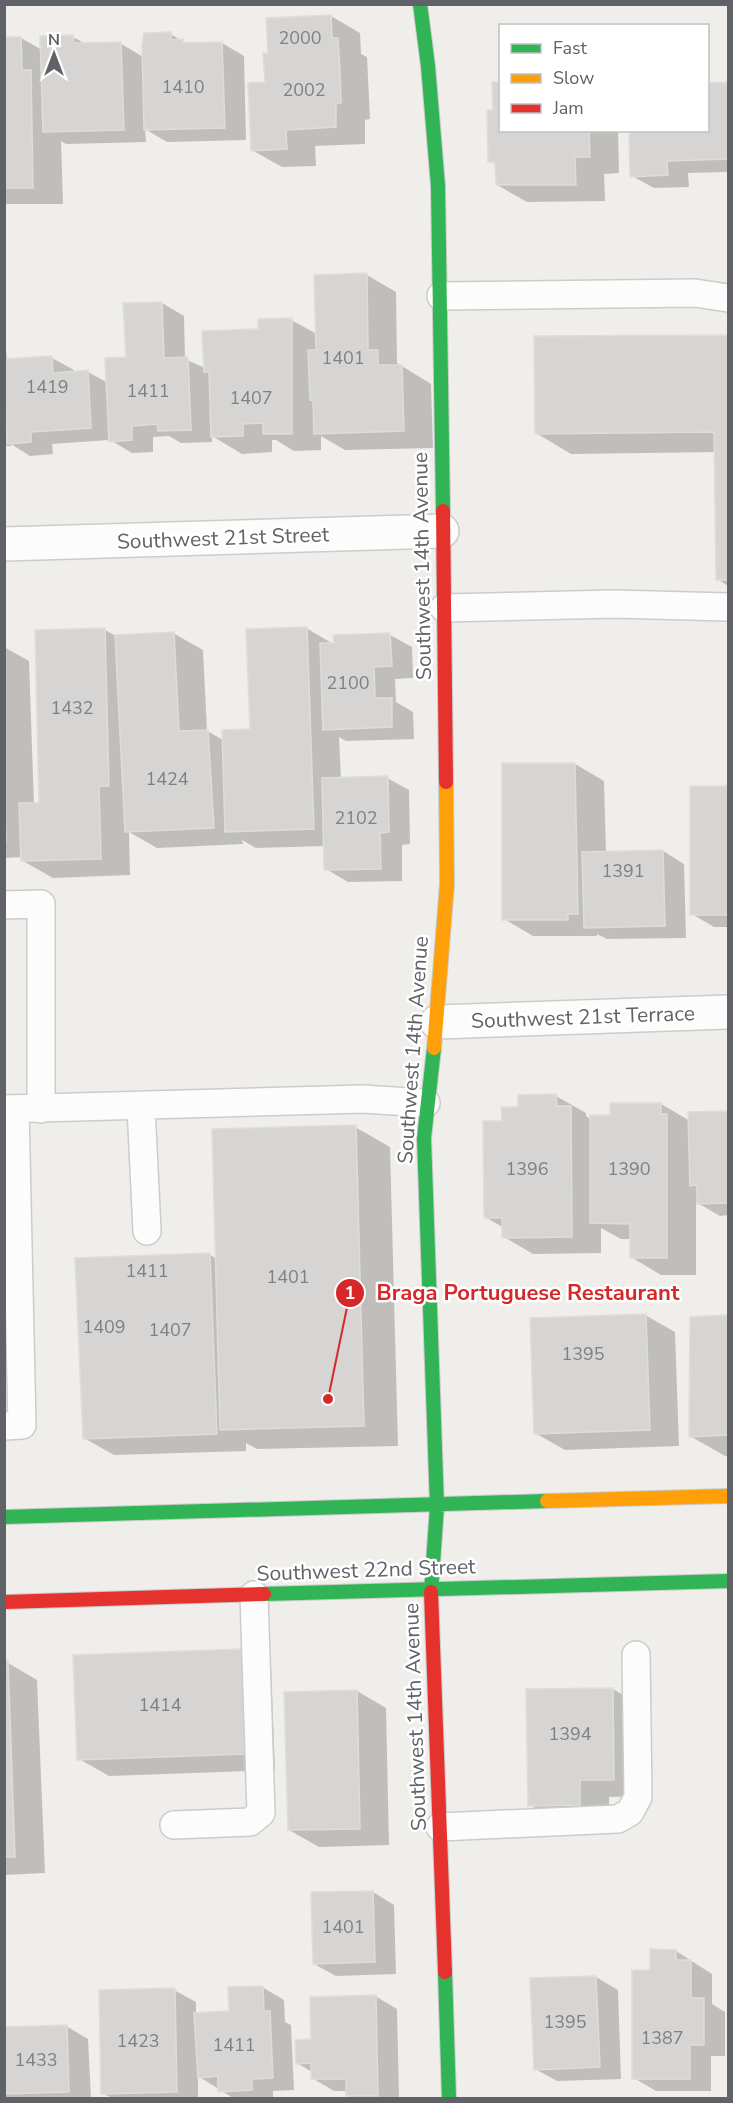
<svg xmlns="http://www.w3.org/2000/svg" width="733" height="2103" font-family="'Nunito Sans',sans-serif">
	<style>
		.shadow { fill: #0003 }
		.building { fill: #d6d5d3; stroke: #deddd9; stroke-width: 1.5 }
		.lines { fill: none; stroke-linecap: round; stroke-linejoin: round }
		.lane-casing { stroke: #cbcccc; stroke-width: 30 }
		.street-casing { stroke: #cbcccc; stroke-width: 36 }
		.fast-casing { stroke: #cacacb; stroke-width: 16 }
		.slow-casing { stroke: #cacacb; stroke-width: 16 }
		.jam-casing { stroke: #cacacb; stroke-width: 16 }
		.lane { stroke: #fdfcfc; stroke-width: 27 }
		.street { stroke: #fdfcfc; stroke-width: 33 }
		.fast { stroke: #30b455; stroke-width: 14 }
		.slow { stroke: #ff9f0a; stroke-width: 14 }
		.jam { stroke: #e5322d; stroke-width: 14 }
		.labels { text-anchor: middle; stroke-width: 5; stroke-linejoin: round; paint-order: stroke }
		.number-label { font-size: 18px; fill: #7e8184 }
		.street-label { font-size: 21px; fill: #5f6368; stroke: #fff }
		.leader { fill: none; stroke: #d62828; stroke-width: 2 }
		.callout-dot { fill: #d62828; stroke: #fff; stroke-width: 2 }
		.mark-label { font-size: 18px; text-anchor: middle; font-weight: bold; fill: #fff }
		.callout-label { font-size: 22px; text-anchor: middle; font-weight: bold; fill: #d62828; stroke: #fff; stroke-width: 5; stroke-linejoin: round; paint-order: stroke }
	</style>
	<rect width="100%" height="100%" fill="#efeeea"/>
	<path class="shadow" d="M331,16L360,33L361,54L367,57L370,119L365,120V144L315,146L316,166L282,167L252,150L266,84L270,54Z
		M170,34L190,45L222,43L244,56L246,140L167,142L145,129L146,142L66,144L61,141L63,204H4V39L21,38L42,50L73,37L86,44L120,43L143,57Z
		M494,84H500V130H618L619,173L604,174L605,201L527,202L497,185L496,165L490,161L494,112Z
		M728,84V172L688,173L689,187L654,188L632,176L708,130V85Z
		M367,275L396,292L397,363L431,384L433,448L345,450L321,436V450L294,451L276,440H272V452L242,454L212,436V442L181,443L169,436L153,437V452L132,453L110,440L52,444L53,454L30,456L11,444V446H4V325L7,360L52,358L74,370V373L88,372L108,383L128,358L162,303L184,316L185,359L205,368L259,330L291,320L317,334Z
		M728,336V586L717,579L716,452L571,454L536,433L535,338Z
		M306,628L335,645L390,635L412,647L413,678L395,679L396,702L413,712L414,739L346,741L339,737L341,779L387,778L409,790L410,844L402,845V881L348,882L326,869L325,846L256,848L242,840L243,844L157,848L129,832L130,875L53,878L23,861V857L4,858V647L29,661L34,805H41L36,632L105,630L116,636L173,633L203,650L207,731L223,740L251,730Z
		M575,764L604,781L606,853L663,851L684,864L686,938L607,939L597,934V936H533L504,919Z
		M691,788H728V927H714L692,914Z
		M556,1096L586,1113V1116L592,1120L661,1104L690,1121V1113H728V1215L720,1216L696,1202V1275H661L631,1257V1239H621L601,1228V1253L533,1254L504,1237V1228L485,1217L503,1122L519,1109Z
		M355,1127L390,1147L398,1446L257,1449L246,1443V1451L114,1455L84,1438L210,1255L217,1259Z
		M645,1315L675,1332L679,1446L565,1450L535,1433Z
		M728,1317V1456H725L690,1436L691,1319Z
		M242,1651L271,1668L275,1770L109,1776L79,1759Z
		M4,1663H8L37,1680L45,1873L4,1875Z
		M613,1689L642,1706L643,1796L609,1797V1821L559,1822L530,1805Z
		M357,1691L386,1708L389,1845L319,1847L289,1830Z
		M373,1892L394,1905L396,1974L336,1976L314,1964Z
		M676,1951L712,1974V2004L725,2012V2056H711V2091H656L634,2078L652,1972Z
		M596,1977L618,1990L621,2079L557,2081L535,2069Z
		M262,1987L284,2000L285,2022L291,2025L294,2090L273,2091V2098H233L198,2076V2098H112L102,2093L174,1990L196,2002V2014L230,2012Z
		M375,1996L397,2009L399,2098H353L348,2095V2091H334L312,2078V2072L297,2063L312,2040Z
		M66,2026L88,2039L91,2098H4V2029Z"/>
	<path class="building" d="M331,15L332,38H338L340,71L341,103L336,104V127L286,130L287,149L251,151L248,83L265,82L263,53H268L266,18Z
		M171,32V40L183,39V43L222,42L225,128L144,130L142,46L144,33Z
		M73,35L74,43L121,42L124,130L43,132L40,36Z
		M4,37H21L22,70H31L33,188H4Z
		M492,82H500V130H589L590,157H575L576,185H496L495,162H488L487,110H493Z
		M728,82V159L667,161L668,175L630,177L629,130H708V83Z
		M367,273L368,350H378V365H402L404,431L314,434L313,399L310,400L308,350H316L314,275Z
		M162,302L164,358L188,357L191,430L158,431L157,424L132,426V440L109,442L105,358L126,357L123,303Z
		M292,318V434H263V423L243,424V436L211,437L209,372H204L202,331L258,329V319Z
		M728,335V580H716L714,432L535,434L534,336Z
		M52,356L53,373L88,370L91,428L31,432V442L7,444L4,359Z
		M307,627L314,829L225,832L222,730L250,729L246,629Z
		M105,628L109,786H99L101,859L21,861L19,803H39L35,630Z
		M174,632L179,731L208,730L214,828L125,832L115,635Z
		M390,633L392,666L374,667L375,698H392V727L323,730L320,643H334L333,635Z
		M502,763H575L578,914H568V920H502Z
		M388,776L389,832L380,833L381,869L324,870L322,778Z
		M690,786H728V915H690Z
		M4,787L6,841H4Z
		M663,850L665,926L584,928L582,852Z
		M556,1094L557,1106H571L572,1237L502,1238V1218H484L483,1121H502L501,1107H518V1095Z
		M610,1103H661V1114H667V1258H630V1224L590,1223V1115H610Z
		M728,1111V1203L697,1204V1185L690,1186L688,1112Z
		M356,1125L364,1426L220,1430L212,1129Z
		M210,1253L217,1434L83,1439L75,1258Z
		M646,1314L650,1430L534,1434L530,1318Z
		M728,1315V1435L689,1437L690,1317Z
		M242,1649L246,1754L77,1760L73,1655Z
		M4,1661H8L15,1857H4Z
		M613,1688L614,1780H580V1805L528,1806L526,1689Z
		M357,1690L360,1829L288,1830L284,1692Z
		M373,1891L375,1962L313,1964L311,1892Z
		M650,1949L676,1950V1960H691V1998H704V2045H690V2079H632V1970H650Z
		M596,1976L600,2067L534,2070L530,1978Z
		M263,1986L264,2011H270L273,2078L252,2079V2090L218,2092V2076L198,2078L194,2013L229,2011L228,1987Z
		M175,1988L177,2092L101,2094L99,1990Z
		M376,1995L378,2096H346V2079H311V2063L296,2064L295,2040L311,2039L310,1997Z
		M67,2025L69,2092L4,2094V2027Z"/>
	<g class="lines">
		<g class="lane-casing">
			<path id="lane" d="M441,296L695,293L728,298
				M444,608L614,604L728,607
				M4,905L41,904V1109
				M141,1106L147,1231
				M4,1109L362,1099L426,1103
				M4,1426L22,1425L15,1109
				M174,1825L250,1822L261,1813L254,1595
				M440,1827L618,1819L630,1812L638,1797L636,1655"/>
		</g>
		<g class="street-casing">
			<path id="street" d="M4,544L442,531
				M437,1022L728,1012"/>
		</g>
		<g class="fast-casing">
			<path id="fast" d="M420,4L428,66L438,186L443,511
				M4,1517L547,1501
				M431,1592L437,1506L424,1138L434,1048
				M264,1594L728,1581
				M445,1972L449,2098"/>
		</g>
		<g class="slow-casing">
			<path id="slow" d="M434,1048L447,884L446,782
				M547,1501L728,1496"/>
		</g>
		<g class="jam-casing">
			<path id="jam" d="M443,511L446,782
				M431,1592L445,1972
				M4,1602L264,1594"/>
		</g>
		<use href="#lane" class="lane"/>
		<use href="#street" class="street"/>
		<use href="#fast" class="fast"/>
		<use href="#slow" class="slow"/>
		<use href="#jam" class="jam"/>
	</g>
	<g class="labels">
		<g class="number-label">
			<text x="300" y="44">2000</text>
			<text x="183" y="93">1410</text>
			<text x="304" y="96">2002</text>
			<text x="343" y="364">1401</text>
			<text x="47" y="393">1419</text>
			<text x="148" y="397">1411</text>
			<text x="251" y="404">1407</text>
			<text x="348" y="689">2100</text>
			<text x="72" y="714">1432</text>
			<text x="167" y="785">1424</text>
			<text x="356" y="824">2102</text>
			<text x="623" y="877">1391</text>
			<text x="527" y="1175">1396</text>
			<text x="629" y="1175">1390</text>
			<text x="147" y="1277">1411</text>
			<text x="288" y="1283">1401</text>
			<text x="104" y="1333">1409</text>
			<text x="170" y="1336">1407</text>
			<text x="583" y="1360">1395</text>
			<text x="160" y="1711">1414</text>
			<text x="570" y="1740">1394</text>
			<text x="343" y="1933">1401</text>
			<text x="565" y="2028">1395</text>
			<text x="662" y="2044">1387</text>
			<text x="138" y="2047">1423</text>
			<text x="234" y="2051">1411</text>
			<text x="36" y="2066">1433</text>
		</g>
		<g class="street-label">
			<text transform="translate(223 538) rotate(-2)" y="7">Southwest 21st Street</text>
			<text transform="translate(422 566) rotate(-91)" y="7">Southwest 14th Avenue</text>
			<text transform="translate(583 1017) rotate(-2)" y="7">Southwest 21st Terrace</text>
			<text transform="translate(413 1050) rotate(-86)" y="7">Southwest 14th Avenue</text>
			<text transform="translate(366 1570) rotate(-2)" y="7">Southwest 22nd Street</text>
			<text transform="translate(415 1717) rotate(-92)" y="7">Southwest 14th Avenue</text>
		</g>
	</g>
	<path class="leader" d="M328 1399L350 1293"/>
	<g class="callout-dot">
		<circle cx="328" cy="1399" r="6"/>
		<circle cx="350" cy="1293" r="15"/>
	</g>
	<g class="mark-label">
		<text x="350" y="1299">1</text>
	</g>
	<g class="callout-label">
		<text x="528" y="1300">Braga Portuguese Restaurant</text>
	</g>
	<rect width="733" height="2103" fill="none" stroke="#5f6368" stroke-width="12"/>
	<rect x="499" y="24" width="210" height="108" fill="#ffffff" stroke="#bfc1c3" stroke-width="1.5"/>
	<rect x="511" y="44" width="30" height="9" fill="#30b455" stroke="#bfc1c3" stroke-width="1.5"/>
	<text x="553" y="54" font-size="18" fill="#5f6368">Fast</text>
	<rect x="511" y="74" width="30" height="9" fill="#ff9f0a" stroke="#bfc1c3" stroke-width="1.5"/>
	<text x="553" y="84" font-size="18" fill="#5f6368">Slow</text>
	<rect x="511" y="104" width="30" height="9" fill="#e5322d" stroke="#bfc1c3" stroke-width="1.5"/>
	<text x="553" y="114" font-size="18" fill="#5f6368">Jam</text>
	<g transform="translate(54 54)" stroke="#ffffff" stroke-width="4.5" paint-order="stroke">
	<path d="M0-4.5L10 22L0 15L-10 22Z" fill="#5f6368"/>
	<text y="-9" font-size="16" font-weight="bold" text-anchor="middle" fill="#5f6368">N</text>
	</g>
</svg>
